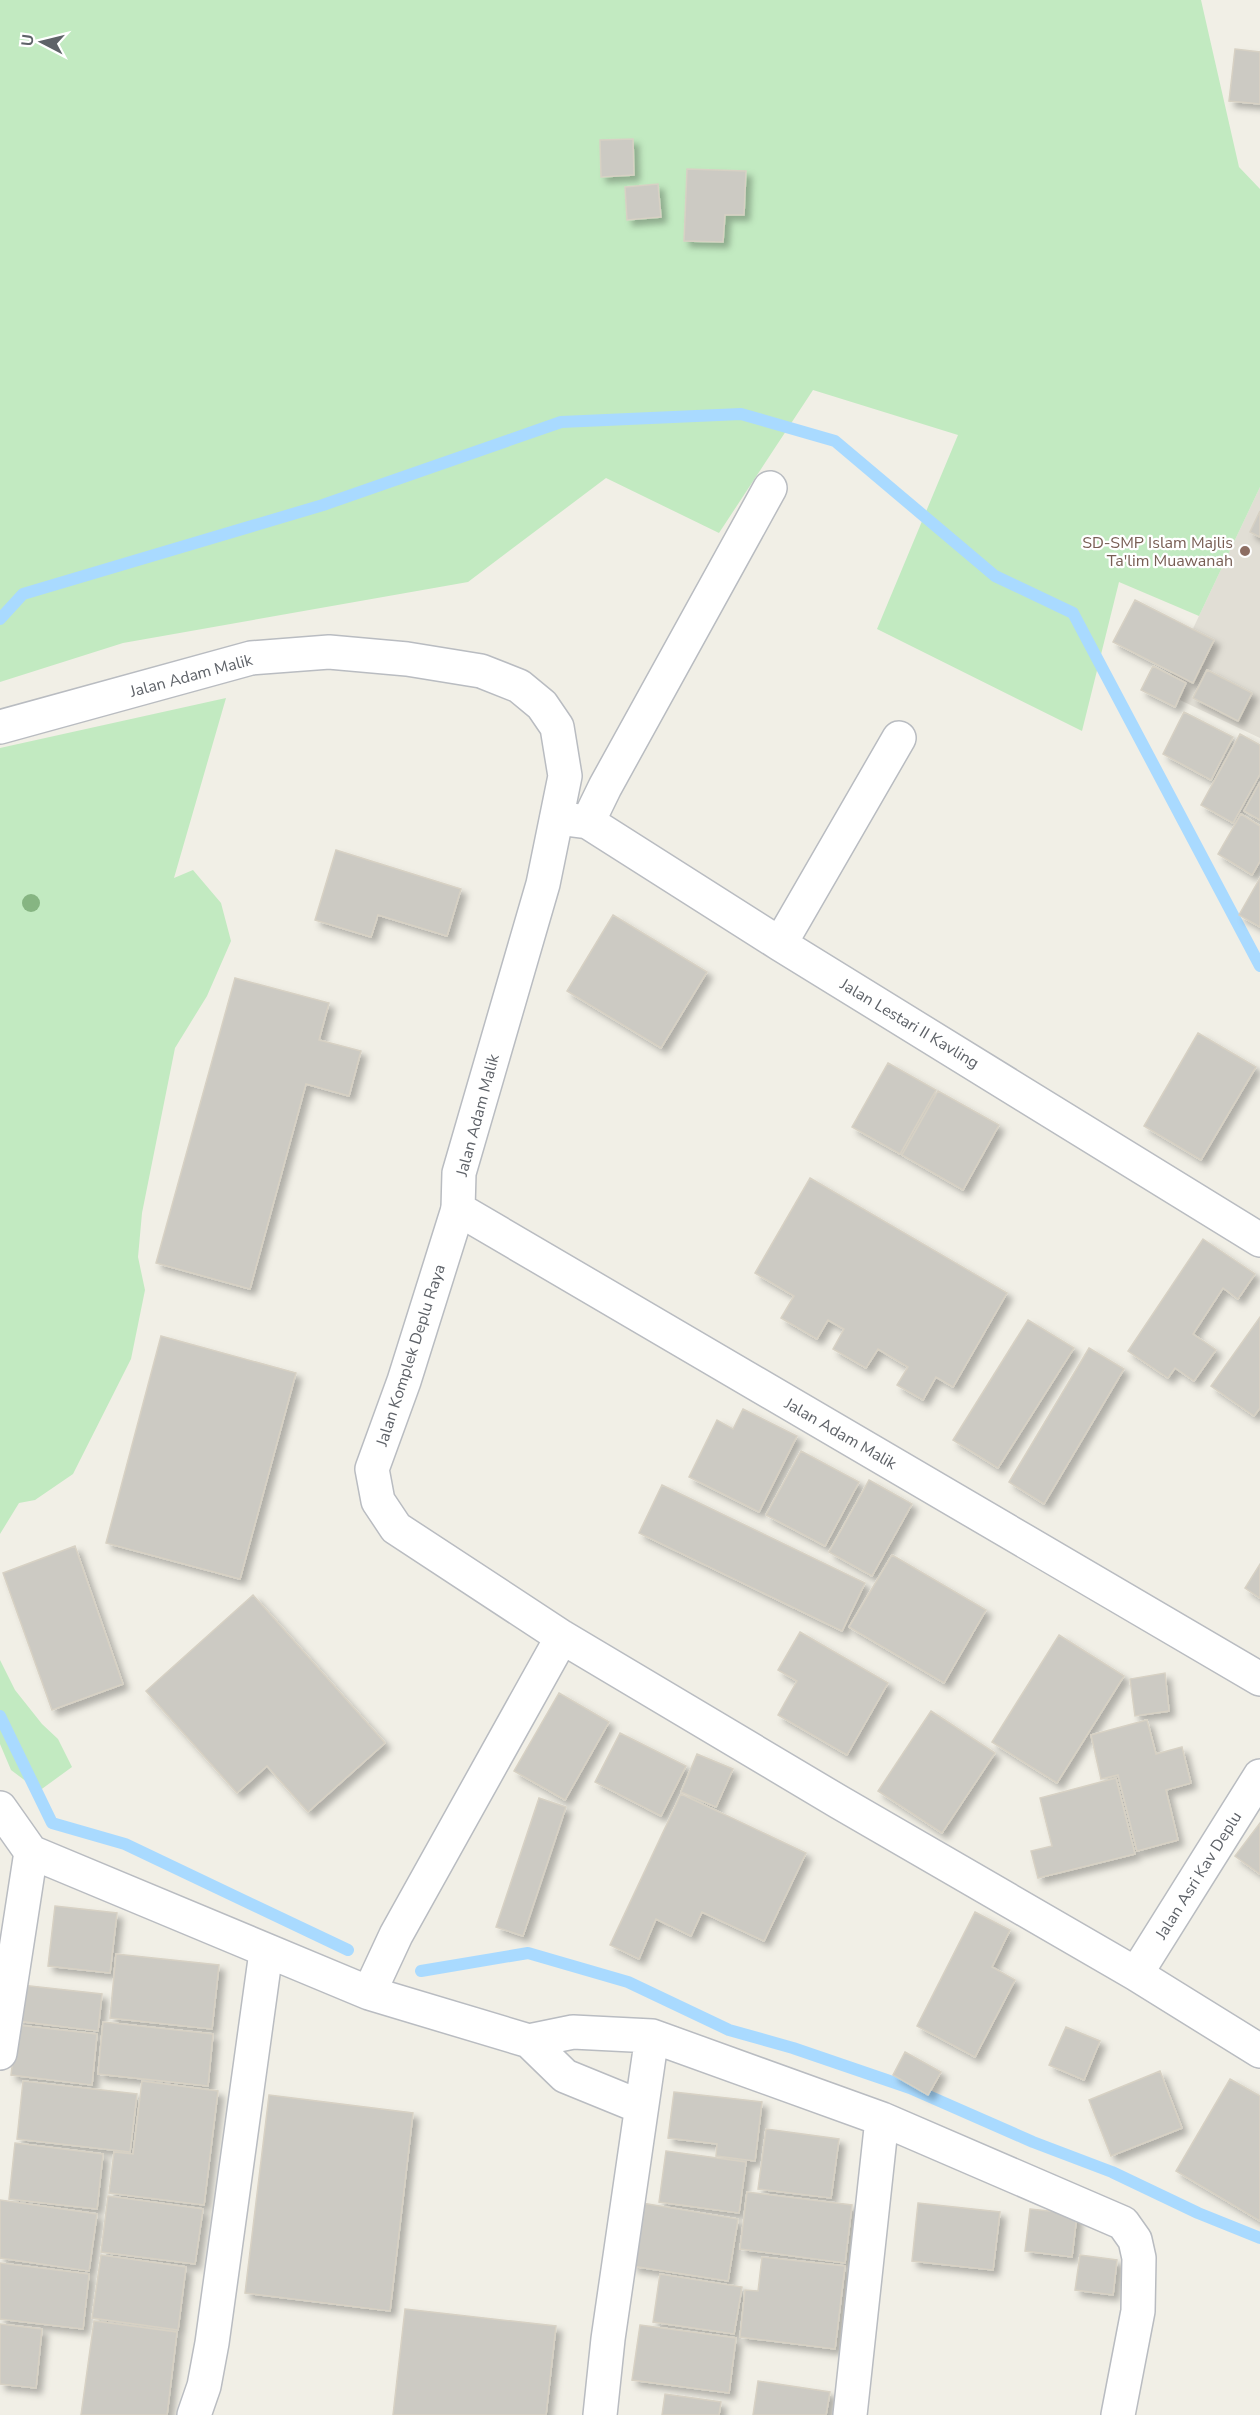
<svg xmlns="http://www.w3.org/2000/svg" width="1260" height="2415" font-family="'Nunito Sans',sans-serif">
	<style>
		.education { fill: #e1ded5 }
		.green { fill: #c2eac1 }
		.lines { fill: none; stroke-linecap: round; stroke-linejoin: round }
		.stream { stroke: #a9daff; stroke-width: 12 }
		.building { fill: #cccac3; stroke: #d7d1c4; stroke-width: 1.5; filter: url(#shadow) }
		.minor-casing { stroke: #b9bcc1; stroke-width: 36 }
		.tertiary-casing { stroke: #b9bcc1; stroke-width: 36 }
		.minor { stroke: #fff; stroke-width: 33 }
		.tertiary { stroke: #fff; stroke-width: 33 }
		.tree { fill: #86b582 }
		.education-dot { fill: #8d6e63; stroke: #fff; stroke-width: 2 }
		.labels { text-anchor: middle; stroke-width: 4.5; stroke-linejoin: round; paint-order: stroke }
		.education-label { font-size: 16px; fill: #785e54; stroke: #fff; text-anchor: end }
		.street-label { font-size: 16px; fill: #5e6268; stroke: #fff }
	</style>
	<defs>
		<filter id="shadow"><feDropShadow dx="5.5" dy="5.5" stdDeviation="3" flood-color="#0004"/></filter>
	</defs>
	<rect width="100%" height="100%" fill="#f1efe6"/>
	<path class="education" d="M1260,487V738L1163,692Z"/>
	<path class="green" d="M0,0H1201L1239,167L1260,189V487L1199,616L1119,582L1082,731L877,629L958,435L813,390L719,533L606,478L468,582L123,643L0,682Z
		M226,698L174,878L193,870L221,903L231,941L207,996L175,1048L142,1213L138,1257L145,1290L131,1359L73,1474L35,1500L19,1503L0,1534V748Z
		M0,1660L15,1690L42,1724L58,1739L72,1767L39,1791L11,1770L0,1744Z"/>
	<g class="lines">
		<path class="stream" d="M0,619L23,594L323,505L561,422L741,414L835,441L995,576L1073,613L1260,966
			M0,1716L52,1823L125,1844L348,1950
			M421,1971L528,1953L628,1982L729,2030L793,2048L910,2088L1033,2142L1112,2172L1198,2213L1260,2238"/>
	</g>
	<path class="building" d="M1235,49L1260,52V104L1229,101Z
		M633,139L634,175L601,177L600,140Z
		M687,169L746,171L744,215H725L723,242L684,241Z
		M658,184L661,217L627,220L625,187Z
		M1260,511V537L1250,532Z
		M1135,600L1214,640L1193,683L1113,642Z
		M1153,666L1186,683L1175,707L1141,690Z
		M1207,670L1252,693L1238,721L1193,698Z
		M1184,712L1233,737L1211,780L1163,754Z
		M1240,734L1260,745V774L1233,823L1201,805Z
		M1260,782V820L1244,811Z
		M1241,814L1260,826V861L1252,875L1218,854Z
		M336,850L461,889L447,936L378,915L371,937L315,920Z
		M1260,878V927L1239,915Z
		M613,915L707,972L661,1048L567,991Z
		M235,978L329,1003L319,1040L361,1051L349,1096L306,1084L250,1289L156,1263Z
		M1198,1033L1256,1067L1201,1160L1144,1126Z
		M888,1063L936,1090L900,1154L852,1127Z
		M938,1091L999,1125L963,1190L902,1155Z
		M810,1178L1007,1293L953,1387L936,1377L923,1400L897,1385L908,1367L878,1349L866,1368L833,1349L844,1329L828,1320L817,1339L781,1318L794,1296L755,1273Z
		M1203,1239L1255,1274L1238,1299L1223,1288L1193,1334L1216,1350L1194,1381L1175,1368L1168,1378L1128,1351Z
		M1260,1317V1408L1254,1416L1211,1386Z
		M1028,1320L1074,1348L998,1468L953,1440Z
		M161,1336L296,1373L240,1579L106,1543Z
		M1089,1348L1124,1369L1044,1504L1009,1482Z
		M743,1409L797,1436L759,1512L689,1477L717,1420L733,1429Z
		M801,1451L859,1482L825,1546L766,1515Z
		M869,1480L912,1504L872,1576L829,1552Z
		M662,1485L865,1583L842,1631L639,1533Z
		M75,1546L123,1684L52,1710L3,1573Z
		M892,1555L986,1610L944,1683L849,1627Z
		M1260,1564V1598L1245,1588Z
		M253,1595L385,1743L308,1812L267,1766L237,1793L146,1691Z
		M800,1632L888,1683L847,1755L778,1715L797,1681L778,1670Z
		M1059,1635L1124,1676L1057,1783L992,1742Z
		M1165,1673L1169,1711L1135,1716L1130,1679Z
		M559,1693L609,1722L565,1800L514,1771Z
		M931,1711L995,1753L942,1833L878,1791Z
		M1147,1720L1156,1754L1182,1747L1191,1783L1166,1790L1178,1840L1137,1851L1118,1775L1101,1779L1091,1735Z
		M620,1733L686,1766L661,1816L595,1782Z
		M697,1754L733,1769L716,1807L681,1792Z
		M1116,1778L1135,1854L1038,1878L1031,1851L1052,1846L1040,1798Z
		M681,1794L806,1853L764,1941L702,1912L691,1936L656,1919L639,1959L610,1945Z
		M539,1798L566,1807L523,1936L496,1927Z
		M1260,1823V1874L1235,1856Z
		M55,1906L117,1913L110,1973L48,1966Z
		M975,1912L1010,1930L992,1967L1015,1980L975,2057L917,2026Z
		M116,1954L219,1965L212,2029L110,2018Z
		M21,1985L102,1994L98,2031L17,2021Z
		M103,2022L213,2034L208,2086L98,2074Z
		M17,2025L97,2034L92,2085L11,2075Z
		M1066,2027L1100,2041L1084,2080L1049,2065Z
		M905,2052L941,2072L928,2095L893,2075Z
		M1160,2071L1182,2128L1111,2156L1089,2100Z
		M1230,2079L1260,2096V2221L1176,2171Z
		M23,2081L137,2094L130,2152L17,2139Z
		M142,2081L218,2091L204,2205L109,2193L114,2152L133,2154Z
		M674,2092L762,2102L755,2161L716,2156L717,2144L668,2138Z
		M269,2095L413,2113L390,2311L245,2293Z
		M766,2129L839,2139L831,2198L758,2189Z
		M15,2143L103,2154L97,2209L9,2199Z
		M666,2151L746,2162L739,2213L659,2202Z
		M747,2192L852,2205L845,2263L740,2249Z
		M108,2196L203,2209L195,2264L101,2252Z
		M0,2200L97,2214L89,2271L0,2258Z
		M642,2203L738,2219L728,2281L632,2266Z
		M918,2203L1000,2212L993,2270L912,2261Z
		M1030,2209L1077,2214L1072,2257L1025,2251Z
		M101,2255L186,2267L178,2330L92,2318Z
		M1080,2255L1117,2260L1113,2295L1075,2290Z
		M762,2257L845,2266L835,2349L740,2337L745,2290L758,2291Z
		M0,2263L89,2274L83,2329L0,2319Z
		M660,2274L742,2287L734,2334L653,2322Z
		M405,2309L556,2326L546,2415H393Z
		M94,2321L177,2332L167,2415H81Z
		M0,2324L42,2329L36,2388L0,2384Z
		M640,2325L736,2338L729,2393L632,2380Z
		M758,2381L830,2392L826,2415H753Z
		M665,2394L721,2402L719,2415H662Z"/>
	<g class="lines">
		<g class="minor-casing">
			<path id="minor" d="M557,818L588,822L780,944L1260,1240
				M588,822L605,787L770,488
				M780,944L899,738
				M458,1209L404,1381L372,1469L378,1501L396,1528L562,1637L839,1802L1136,1974L1260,2051
				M0,1808L31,1852L369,1993L529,2041L565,2076L641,2107
				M1136,1974L1260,1776
				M369,1993L396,1935L562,1637
				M529,2041L573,2032L652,2036L882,2119L1123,2223L1135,2240L1139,2258L1138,2311L1118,2415
				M0,2053L31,1852
				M194,2415L204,2386L212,2343L266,1952
				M600,2415L608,2339L652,2036
				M850,2415L882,2119"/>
		</g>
		<g class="tertiary-casing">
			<path id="tertiary" d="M0,727L251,658L329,652L407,659L481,671L519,686L542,705L557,727L565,776L543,884L459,1173L458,1209L1260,1679"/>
		</g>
		<use href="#minor" class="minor"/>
		<use href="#tertiary" class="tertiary"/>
	</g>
	<circle class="tree" cx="31" cy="903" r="9"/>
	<circle class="education-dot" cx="1245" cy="551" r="6"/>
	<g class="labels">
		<g class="education-label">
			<text x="1233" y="548">SD-SMP Islam Majlis<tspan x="1233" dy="18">Ta'lim Muawanah</tspan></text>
		</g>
		<g class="street-label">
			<text transform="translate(191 675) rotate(-15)" y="6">Jalan Adam Malik</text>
			<text transform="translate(910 1023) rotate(31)" y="6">Jalan Lestari II Kavling</text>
			<text transform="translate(477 1115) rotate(-75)" y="6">Jalan Adam Malik</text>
			<text transform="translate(410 1355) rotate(-72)" y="6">Jalan Komplek Deplu Raya</text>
			<text transform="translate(841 1433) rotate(30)" y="6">Jalan Adam Malik</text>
			<text transform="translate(1198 1875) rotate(-58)" y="6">Jalan Asri Kav Deplu</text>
		</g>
	</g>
	<g transform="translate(42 42) rotate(277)" stroke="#ffffff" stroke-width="4.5" paint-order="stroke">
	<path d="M0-4.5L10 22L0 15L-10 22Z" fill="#5e6268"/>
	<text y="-9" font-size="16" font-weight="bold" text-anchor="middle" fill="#5e6268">U</text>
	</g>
</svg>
